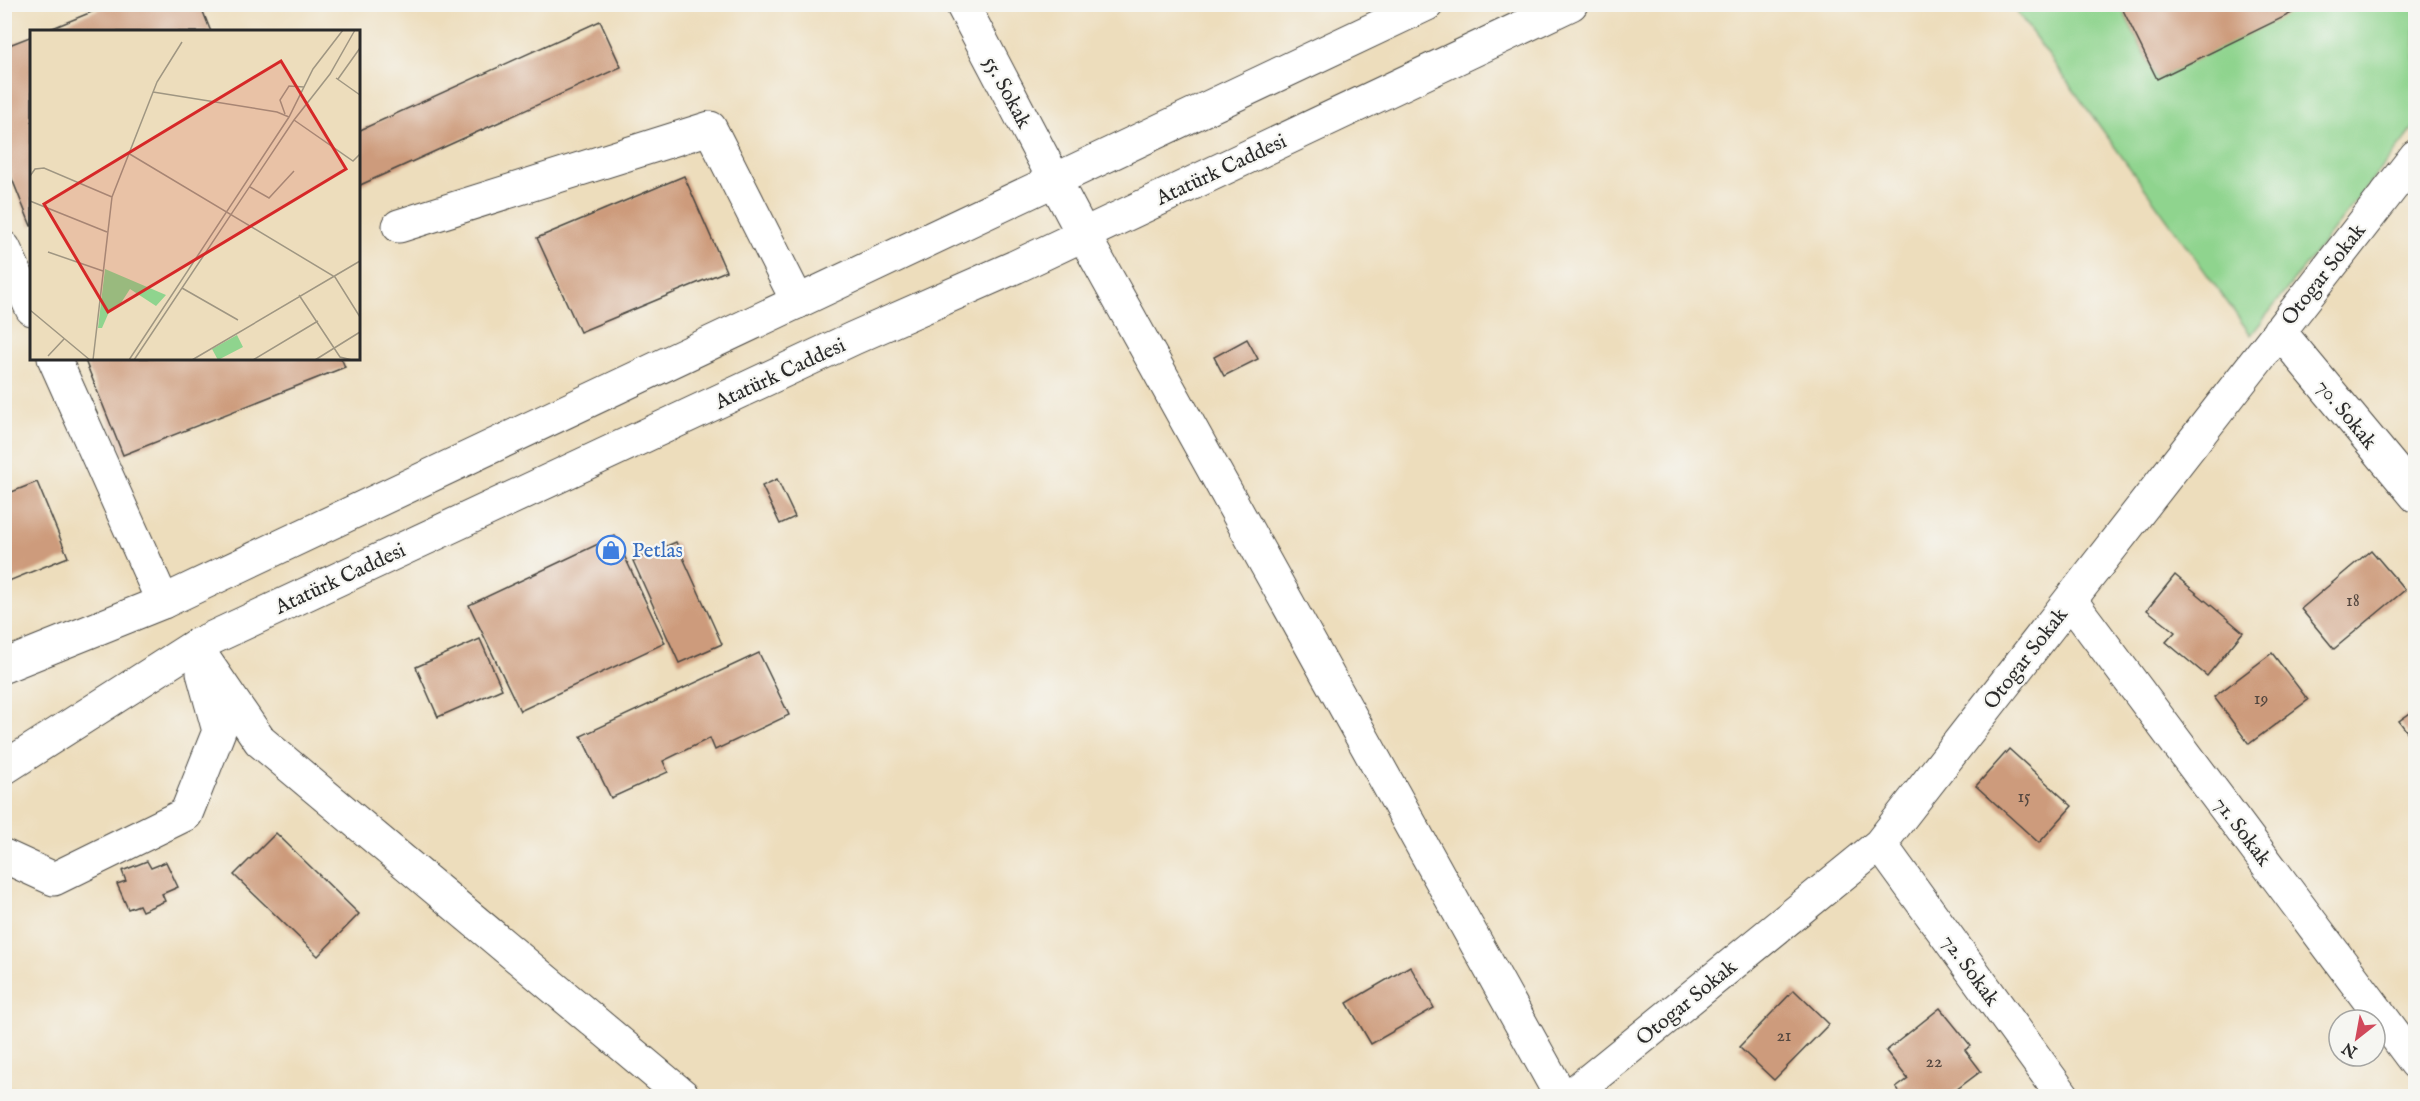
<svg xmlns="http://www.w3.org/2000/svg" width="2420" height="1101" font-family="'IM FELL English',serif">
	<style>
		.green { fill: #8fd48e; stroke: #5d805c; stroke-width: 1.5 }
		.building { fill: #cd9b7c }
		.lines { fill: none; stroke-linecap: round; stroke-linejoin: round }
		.minor-casing { stroke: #484641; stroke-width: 35 }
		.major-casing { stroke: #484641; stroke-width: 35 }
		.minor { stroke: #fff; stroke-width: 33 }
		.major { stroke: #fff; stroke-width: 33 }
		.labels { text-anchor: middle; stroke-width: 4.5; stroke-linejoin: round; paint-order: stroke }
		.number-label { font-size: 18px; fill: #54473f }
		.street-label { font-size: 21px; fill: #2b2b2b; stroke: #f6f6f2 }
		.shop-label { font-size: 21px; fill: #366cbe; stroke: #f6f6f2; text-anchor: start }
		.inset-road { fill: none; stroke: #9f9682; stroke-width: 1.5 }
		.view { fill: #d62828; fill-opacity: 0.15; stroke: #d62828; stroke-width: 3 }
		.inset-edge { fill: none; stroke: #2b2b2b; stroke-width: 3 }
	</style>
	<rect width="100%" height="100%" fill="#f6f6f2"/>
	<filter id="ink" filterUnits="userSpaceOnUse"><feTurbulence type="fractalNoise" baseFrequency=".0167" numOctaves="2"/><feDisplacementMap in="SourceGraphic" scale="12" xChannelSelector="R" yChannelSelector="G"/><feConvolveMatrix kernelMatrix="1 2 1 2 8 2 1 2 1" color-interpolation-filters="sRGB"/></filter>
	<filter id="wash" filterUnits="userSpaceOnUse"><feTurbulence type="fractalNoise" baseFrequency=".008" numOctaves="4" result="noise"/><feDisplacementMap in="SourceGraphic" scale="24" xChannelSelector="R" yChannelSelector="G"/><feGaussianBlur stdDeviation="1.35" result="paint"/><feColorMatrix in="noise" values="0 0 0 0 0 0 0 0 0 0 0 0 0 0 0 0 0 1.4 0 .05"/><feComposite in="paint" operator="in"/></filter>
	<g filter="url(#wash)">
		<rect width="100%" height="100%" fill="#edddbc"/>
		<path class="green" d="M2012,5H2120L2157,79L2305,5H2347L2361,8L2367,5H2415V126L2251,335Z"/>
		<g id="blocks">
			<path class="building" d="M111,4H200L211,32H43Z
				M2120,4H2293L2296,11L2157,79Z
				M600,21L621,67L358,186V131Z
				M32,36V226H31L4,159V47Z
				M684,176L726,271L580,332L537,238Z
				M1247,339L1258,359L1224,376L1214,357Z
				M84,358H341L345,367L123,455Z
				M777,479L795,517L780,524L762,486Z
				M37,482L68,557L4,583V495Z
				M615,536L665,643L520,711L469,605Z
				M676,542L722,644L679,663L633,561Z
				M2371,550L2405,590L2334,649L2301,609Z
				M2175,575L2243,632L2207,676L2166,642L2175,632L2147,610Z
				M480,639L502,689L438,717L416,667Z
				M759,653L789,715L715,750L710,738L663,761L668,772L611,798L581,736Z
				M2272,653L2308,700L2249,744L2214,697Z
				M2416,709V744L2399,721Z
				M2009,749L2072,806L2039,843L1976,786Z
				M276,833L359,914L318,956L234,875Z
				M147,861L151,868L166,862L178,887L162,894L165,901L142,911L139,905L128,909L117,884L126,881L122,871Z
				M1410,966L1434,1008L1371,1044L1347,1003Z
				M1794,990L1829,1024L1774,1080L1739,1047Z
				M1940,1008L1971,1046L1965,1050L1981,1071L1948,1096H1903L1896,1088L1908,1079L1886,1051Z"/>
		</g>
	</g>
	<g filter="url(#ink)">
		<use href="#blocks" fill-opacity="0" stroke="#484641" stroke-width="1.5"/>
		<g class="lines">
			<g class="minor-casing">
				<path id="minor" d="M962,4L1083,234L1561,1096
					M399,226L710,128L798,302
					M4,248L32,309
					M2279,331L2416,496
					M54,358L163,602
					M2070,600L2416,1063
					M195,646L260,741L683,1096
					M1880,844L2063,1096
					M4,856L54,879L186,814L219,731L203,673
					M1570,1096L1880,844L2416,156"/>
			</g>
			<g class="major-casing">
				<path id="major" d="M4,666L163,602L1427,4
					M4,768L195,646L854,338L1015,267L1571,4"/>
			</g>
			<use href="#minor" class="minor"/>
			<use href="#major" class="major"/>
		</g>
	</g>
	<defs>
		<g id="shop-ring" transform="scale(1.5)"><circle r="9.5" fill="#f6f6f2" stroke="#3f7fe0" stroke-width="1.5"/><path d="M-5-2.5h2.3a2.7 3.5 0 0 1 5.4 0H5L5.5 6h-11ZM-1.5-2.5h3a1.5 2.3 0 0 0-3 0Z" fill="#3f7fe0"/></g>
	</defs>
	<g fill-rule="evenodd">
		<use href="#shop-ring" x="611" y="550"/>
	</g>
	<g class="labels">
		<g class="number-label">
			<text x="2353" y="606">18</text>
			<text x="2261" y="704">19</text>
			<text x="2024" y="802">15</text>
			<text x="1784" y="1041">21</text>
			<text x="1934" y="1067">22</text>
		</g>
		<g class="street-label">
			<text transform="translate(1008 92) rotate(62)" y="7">55. Sokak</text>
			<text transform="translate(1221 169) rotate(-25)" y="7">Atatürk Caddesi</text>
			<text transform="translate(2323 274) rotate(-52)" y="7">Otogar Sokak</text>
			<text transform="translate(780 373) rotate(-25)" y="7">Atatürk Caddesi</text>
			<text transform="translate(2347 414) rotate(51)" y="7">70. Sokak</text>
			<text transform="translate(340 578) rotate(-25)" y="7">Atatürk Caddesi</text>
			<text transform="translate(2025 658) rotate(-52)" y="7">Otogar Sokak</text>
			<text transform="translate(2243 831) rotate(53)" y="7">71. Sokak</text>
			<text transform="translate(1971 970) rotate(54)" y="7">72. Sokak</text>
			<text transform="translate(1686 1002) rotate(-39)" y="7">Otogar Sokak</text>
		</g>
		<g class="shop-label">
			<text x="632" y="557">Petlas</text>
		</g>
	</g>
	<g transform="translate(30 30)">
		<rect width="330" height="330" fill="#edddbc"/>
		<path d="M75,239L136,265L126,276L100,259L89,276L79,282L72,298H68ZM207,305L213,317L188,330L182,319Z" fill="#8fd48e"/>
		<path class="inset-road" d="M306,48L330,65M308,49L330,18M123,62L247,82L259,87M255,84L250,70L259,56L274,57M264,90L323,131L330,124M98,123L305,247L330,287M0,146L5,139L14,138L82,167M220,157L239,168L264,141M0,171L77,202M18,222L73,241M152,258L208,290M269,265L310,327L322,330M0,280L60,330M18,326L34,309M63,330L82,167L127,52L152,12M99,330L259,87L283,39L313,0M104,330L264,90L300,44L325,0M162,330L330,231M223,330L288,291M285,330L330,302"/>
		<path class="view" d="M251,31L316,139L78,282L14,174Z"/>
		<rect width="330" height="330" class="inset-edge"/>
	</g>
	<rect width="2420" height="1101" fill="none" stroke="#f6f6f2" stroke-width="24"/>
	<g transform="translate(2357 1038) rotate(211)"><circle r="28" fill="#f6f6f2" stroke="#a5a5a2" stroke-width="1.5"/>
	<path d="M0-4.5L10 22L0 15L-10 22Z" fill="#d1495b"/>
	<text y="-9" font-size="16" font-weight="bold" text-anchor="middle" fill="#2b2b2b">N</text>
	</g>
</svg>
